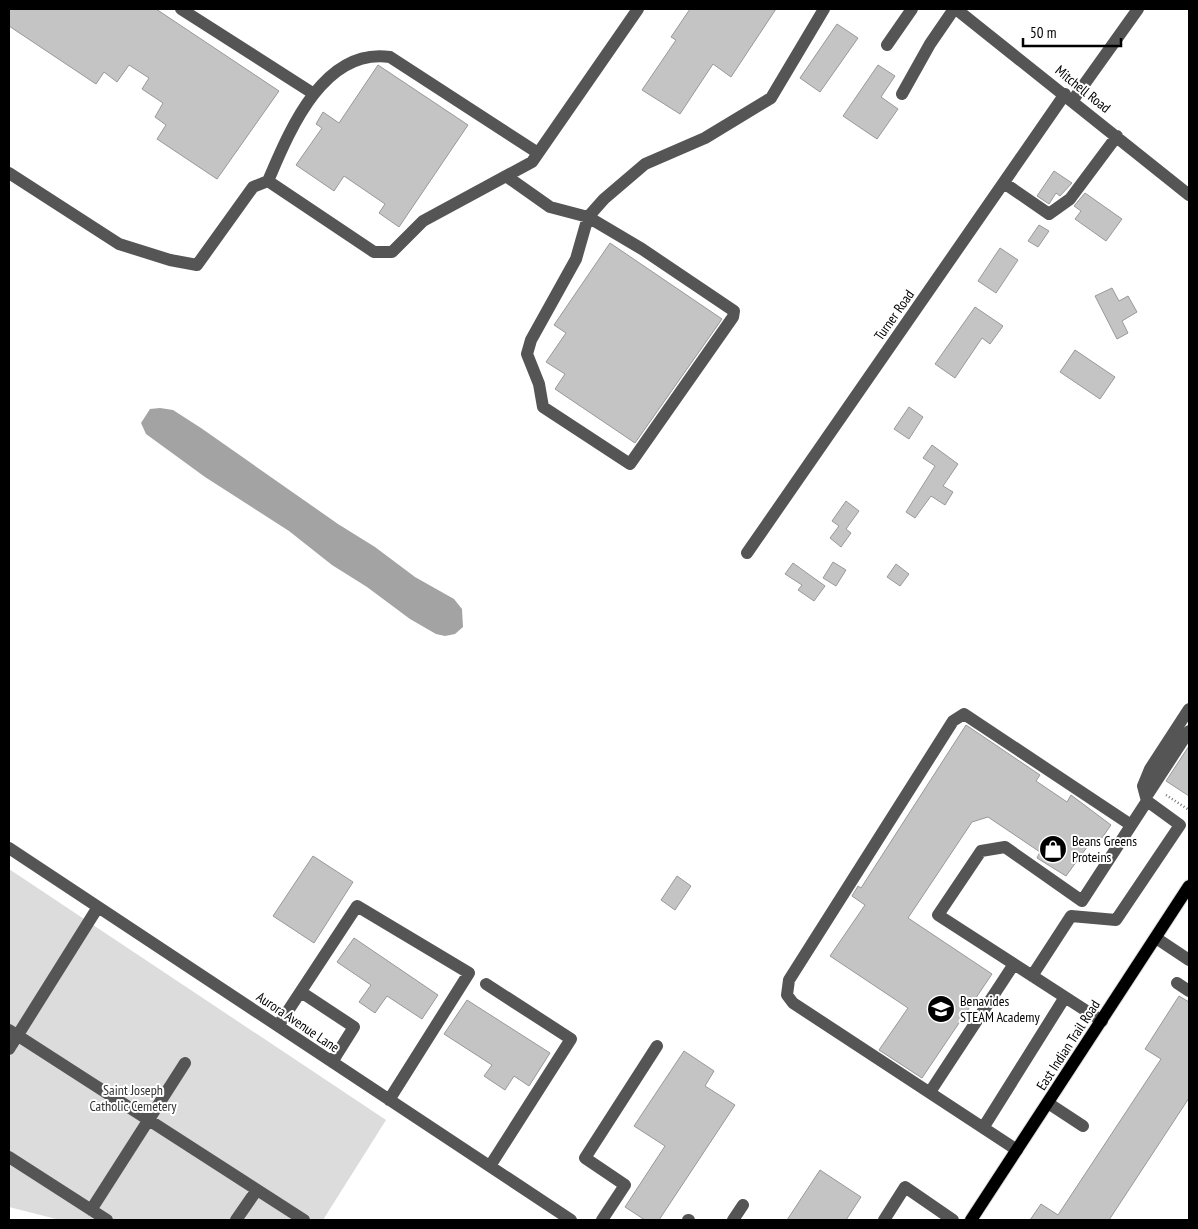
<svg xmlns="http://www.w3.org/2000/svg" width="1198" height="1229" font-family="'PT Sans Narrow',sans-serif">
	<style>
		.green { fill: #dcdcdc }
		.water { fill: #a3a3a3 }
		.building { fill: #c4c4c4; stroke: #999 }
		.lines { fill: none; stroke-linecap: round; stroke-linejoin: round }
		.major-casing { stroke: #dbdbdb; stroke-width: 14 }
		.path { stroke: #777; stroke-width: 2.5; stroke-dasharray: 1 2.5; stroke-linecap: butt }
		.minor { stroke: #555; stroke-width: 12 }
		.major { stroke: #000; stroke-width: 12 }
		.labels { text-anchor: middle; stroke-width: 4; stroke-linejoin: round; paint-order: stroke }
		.street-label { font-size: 14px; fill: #000; stroke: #fff }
		.poi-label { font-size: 14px; fill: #000; stroke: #fff; text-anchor: start }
		.park-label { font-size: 14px; fill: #333; stroke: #fff }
	</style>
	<rect width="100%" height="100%" fill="#fff"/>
	<path class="green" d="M9,869L386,1120L323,1220H60L9,1207Z"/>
	<path class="water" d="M160,408L173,410L201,428L338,524L375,547L415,577L454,599L462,609L463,627L455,634L445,636L436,634L410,619L367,587L332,565L289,531L205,477L146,434L141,423L150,409Z"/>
	<path class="building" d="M9,9H156L279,91L217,179L157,139L166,125L155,117L163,103L142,89L149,78L129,65L117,82L104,72L96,84L9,26Z
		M690,9H776L731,77L713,64L680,114L642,90L676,40L671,37Z
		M837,24L858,38L820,92L800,78Z
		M378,65L468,125L399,227L379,213L385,204L344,176L334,191L296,165L322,128L316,124L323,112L339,123Z
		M878,65L895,76L881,97L898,109L877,139L843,116Z
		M1054,171L1072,183L1060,196L1056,193L1049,204L1037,196Z
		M1085,193L1122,219L1106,241L1075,219L1081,211L1074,206Z
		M1039,225L1049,231L1038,247L1028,241Z
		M610,243L722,319L635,443L555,389L565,374L546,362L566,333L554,325Z
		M1000,248L1018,260L996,293L978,281Z
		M1112,288L1119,301L1128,296L1137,312L1122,321L1128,333L1117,339L1095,296Z
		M975,307L1003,326L990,344L982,338L955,378L935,364Z
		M1075,350L1115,377L1100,399L1060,372Z
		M909,407L923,417L909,439L894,429Z
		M932,445L958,464L943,486L953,492L945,505L931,496L915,518L906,512L935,466L923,458Z
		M846,501L859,511L846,529L851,533L841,547L830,538L839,526L832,521Z
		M833,562L846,570L836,586L823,578Z
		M793,563L825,586L814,601L798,590L802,585L785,574Z
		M896,564L909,574L900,586L887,577Z
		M966,725L1040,775L1036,781L1067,802L1071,795L1111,825L1097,845L1090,843L1066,876L1037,858L1040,852L988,817L972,822L908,918L992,974L922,1078L879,1050L908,1008L830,956L865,905L852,896L858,886L861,888Z
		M1189,746V796L1166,781Z
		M313,856L353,882L314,943L273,916Z
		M677,876L691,886L675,910L661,900Z
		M354,938L438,995L422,1019L387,996L375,1013L359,1002L371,985L337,962Z
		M1179,996L1189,1002V1098L1109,1220H1030L1041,1204L1058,1215L1161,1059L1145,1049Z
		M467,1000L550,1053L529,1086L514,1076L505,1090L484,1076L492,1065L444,1034Z
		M684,1051L714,1071L705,1086L735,1105L659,1220H645L625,1207L665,1146L634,1126Z
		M820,1170L861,1197L846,1220H787Z"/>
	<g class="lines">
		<g class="major-casing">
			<path id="major" d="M971,1220L1189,886"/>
		</g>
		<path class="path" d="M1166,795L1189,810"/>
		<path class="minor" d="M181,9L314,94
			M956,9L1189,195
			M887,45L912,9
			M902,94L930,44L954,9
			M1073,100L1138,9
			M9,173L119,244L170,260L197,265L253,187L268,181L374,252H392L423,221L532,162L638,9
			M506,176L550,207L588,217L604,199L645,164L705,138L771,98L824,9
			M268,181C289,132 323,47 390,57L538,153
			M1004,183L1049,214L1070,199L1117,136
			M588,217L642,249L734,311L733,317L630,464L543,407L539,384L527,354L531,340L576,259Z
			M747,553L1065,94
			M1146,797L1189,731
			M9,848L571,1220
			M1156,938L1189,960
			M1032,976L1071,916L1116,920L1180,825L1147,801L1143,786L1150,769L1189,709
			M1177,983L1189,991
			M486,984L571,1039L490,1166
			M301,992L354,1027L332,1062
			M1102,1021L938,915L981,851L1005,847L1082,901L1147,801
			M278,1026L357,906L469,973L389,1100
			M9,1030L304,1220
			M9,1049L98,907
			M930,1092L1014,964
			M1048,1103L1083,1126
			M983,1128L1065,997
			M1017,1150L793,1003L787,995L789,980L953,721L964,714L1131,825
			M9,1157L107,1220
			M91,1210L185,1063
			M236,1220L254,1194V1189
			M602,1220L625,1185L585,1158L657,1046
			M688,1220H689
			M733,1220L743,1205
			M884,1220L905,1187L953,1220"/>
		<use href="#major" class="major"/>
	</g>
	<defs>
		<g id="shop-disc" transform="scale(1.4375)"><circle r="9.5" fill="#000" stroke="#fff"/><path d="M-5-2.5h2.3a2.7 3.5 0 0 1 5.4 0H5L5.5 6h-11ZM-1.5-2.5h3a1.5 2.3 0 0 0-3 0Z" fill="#fff"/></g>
		<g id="school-disc" transform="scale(1.4375)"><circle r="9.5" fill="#000" stroke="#fff"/><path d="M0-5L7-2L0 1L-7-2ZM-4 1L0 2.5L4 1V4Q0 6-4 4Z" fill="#fff"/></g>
	</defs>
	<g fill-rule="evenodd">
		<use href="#shop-disc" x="1053" y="849"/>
		<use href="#school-disc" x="941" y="1009"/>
	</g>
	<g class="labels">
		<g class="street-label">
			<text transform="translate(1083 89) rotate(39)" y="5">Mitchell Road</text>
			<text transform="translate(894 315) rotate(-55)" y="5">Turner Road</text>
			<text transform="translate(298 1022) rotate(34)" y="5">Aurora Avenue Lane</text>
			<text transform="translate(1068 1045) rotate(-57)" y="5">East Indian Trail Road</text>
		</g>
		<g class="poi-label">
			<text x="1072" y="846">Beans Greens<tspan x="1072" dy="16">Proteins</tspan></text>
			<text x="960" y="1006">Benavides<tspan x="960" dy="16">STEAM Academy</tspan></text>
		</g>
		<g class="park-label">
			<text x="133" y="1095">Saint Joseph<tspan x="133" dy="16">Catholic Cemetery</tspan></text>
		</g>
	</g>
	<rect width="1198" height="1229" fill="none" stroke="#000000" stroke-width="20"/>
	<path d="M1023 38v8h98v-8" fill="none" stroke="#000000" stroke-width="2.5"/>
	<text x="1030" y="38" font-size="15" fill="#000000" stroke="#ffffff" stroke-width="4" paint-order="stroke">50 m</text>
</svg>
